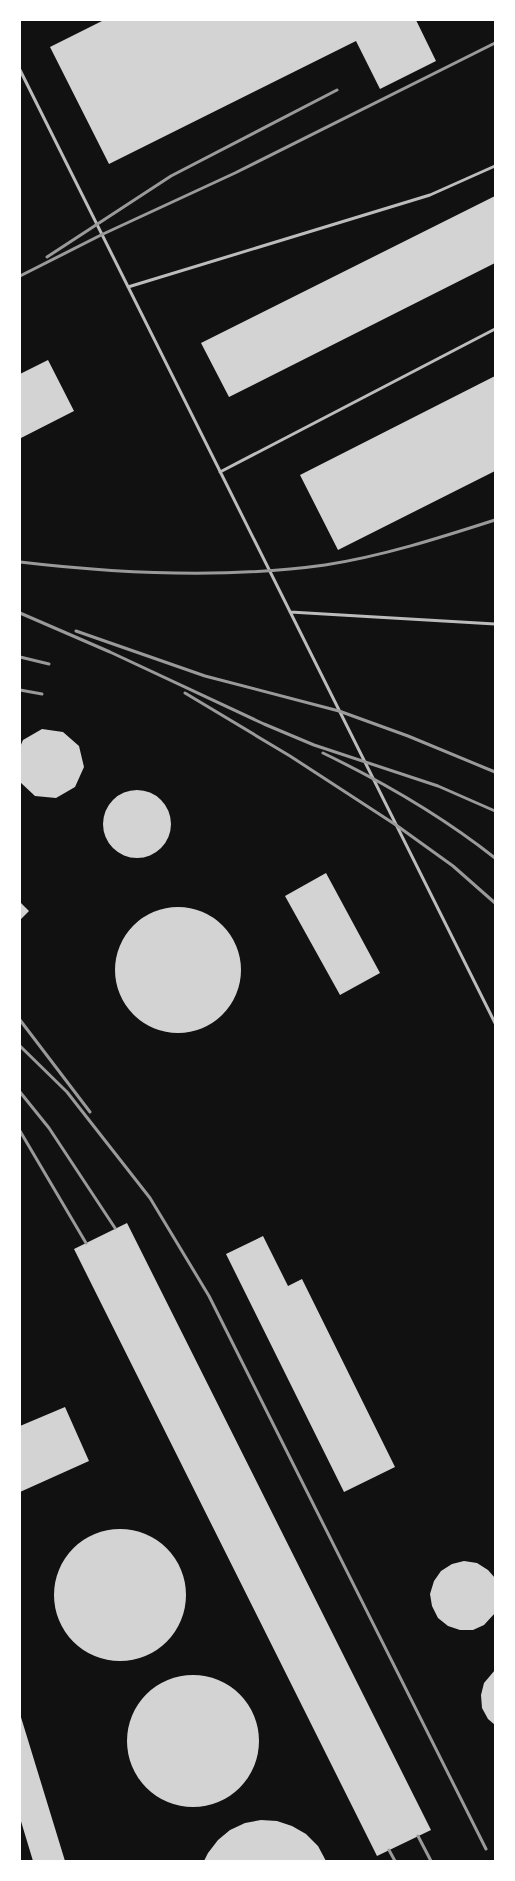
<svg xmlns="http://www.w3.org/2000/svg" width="515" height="1881" font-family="Manrope,sans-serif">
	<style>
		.building { fill: #d3d3d3 }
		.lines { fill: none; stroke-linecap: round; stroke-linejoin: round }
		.service { stroke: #bcbcbc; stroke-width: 3 }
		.rail { stroke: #9a9a9a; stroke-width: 3 }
	</style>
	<rect width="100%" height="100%" fill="#111"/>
	<path class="building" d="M104,20H416L436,61L380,89L356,41L109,164L50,47Z
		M495,196V263L229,397L201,343Z
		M48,360L74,411L21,438L20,435V374Z
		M495,376V471L338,550L300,475Z
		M42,729L63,732L79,746L84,767L75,787L56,798L35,796L20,782V747L23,740Z
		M103 824a34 34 0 1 1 68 0a34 34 0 1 1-68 0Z
		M326,873L380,973L340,995L285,896Z
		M20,902L29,911L20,920Z
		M115 970a63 63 0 1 1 126 0a63 63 0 1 1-126 0Z
		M127,1223L431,1830L377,1856L74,1249Z
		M263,1236L288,1286L302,1279L395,1467L344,1492L226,1254Z
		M65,1407L89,1461L20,1492V1426Z
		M54 1595a66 66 0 1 1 132 0a66 66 0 1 1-132 0Z
		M464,1561L477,1563L488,1570L495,1578V1613L484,1625L473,1630H460L448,1626L438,1618L432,1606L430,1594L434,1581L441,1571L452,1564Z
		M495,1670V1725L488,1719L482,1708L481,1695L484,1683Z
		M127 1741a66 66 0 1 1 132 0a66 66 0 1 1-132 0Z
		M20,1714L65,1861H33L20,1818Z
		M261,1820L277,1821L292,1826L306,1834L318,1846L326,1861H204L208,1853L218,1840L230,1830L245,1823Z"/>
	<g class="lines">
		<path class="service" d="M20,70L495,1023
			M128,287L430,195L495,166
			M220,472L495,329
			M290,612L495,624"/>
		<path class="rail" d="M47,257L171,176L337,90
			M20,276L101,235L235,173L495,43
			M20,562C121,574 224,579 325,565C383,556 439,538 495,520
			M20,613L110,652L264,724L314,745L438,786L495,811
			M76,631L205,676L339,711L408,736L495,772
			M20,657L49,664
			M20,690L42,694
			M185,693L290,756L396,825L453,866L495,903
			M323,753C383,782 443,817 495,858
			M20,1020L90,1112
			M20,1046L67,1092L150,1198L209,1296L486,1849
			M20,1092L49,1128L115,1228
			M20,1131L86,1243
			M418,1836L431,1861
			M389,1850L395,1861"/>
	</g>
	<rect width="515" height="1881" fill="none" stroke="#ffffff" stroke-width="42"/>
</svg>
